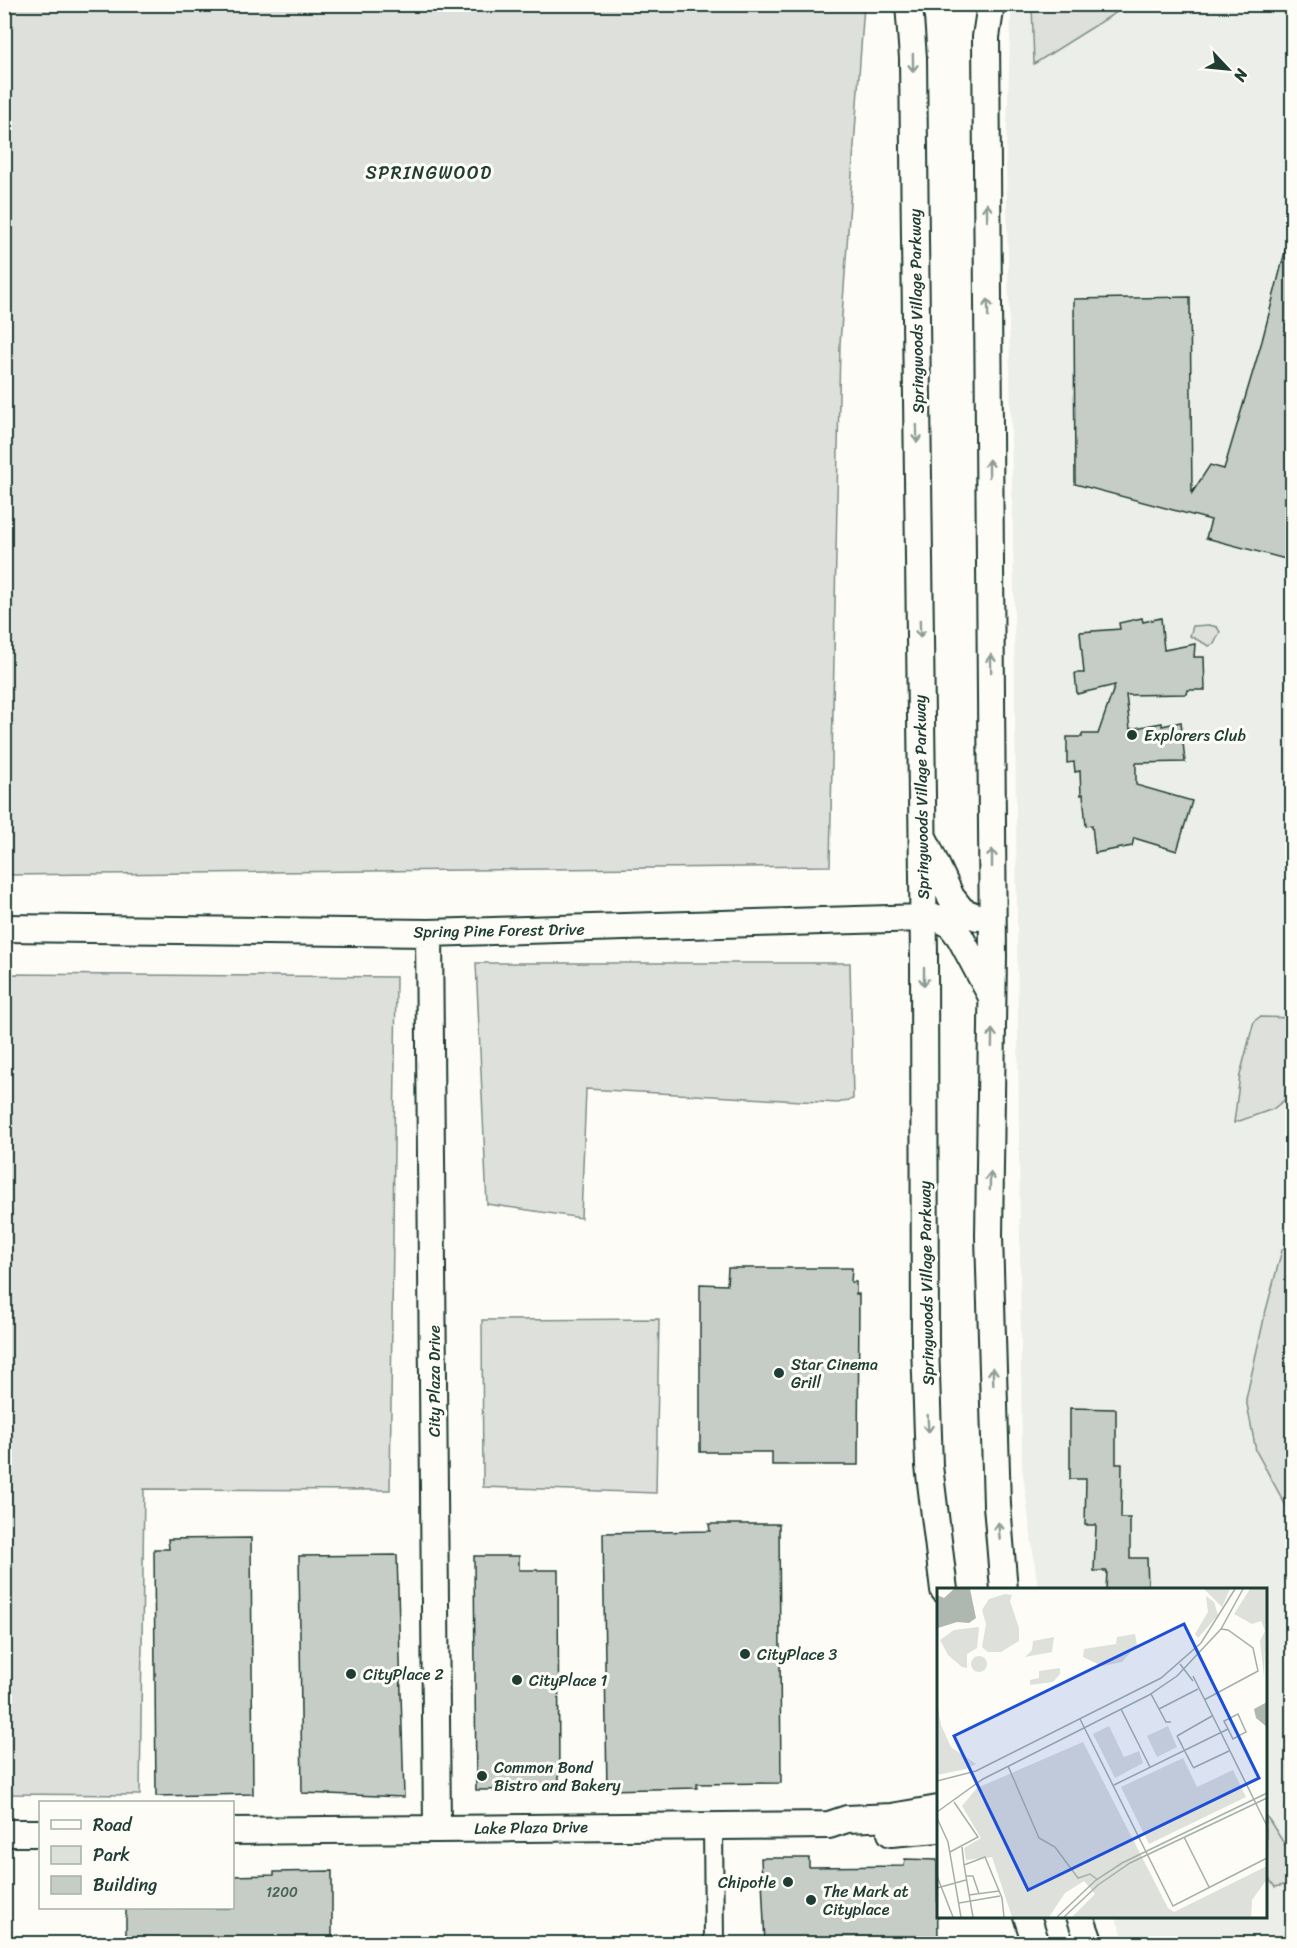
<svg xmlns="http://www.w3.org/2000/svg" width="1297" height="1948" font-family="Sriracha,sans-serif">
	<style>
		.built { fill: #eceee9 }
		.green { fill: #dde0db; stroke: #7e8e88; stroke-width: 1.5 }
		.building { fill: #c6cdc7; stroke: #1f3d34; stroke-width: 1.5 }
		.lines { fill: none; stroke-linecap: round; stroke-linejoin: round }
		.street-casing { stroke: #1f3d34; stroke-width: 22 }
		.secondary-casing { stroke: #1f3d34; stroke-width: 30 }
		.street { stroke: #fdfcf7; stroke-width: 18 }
		.secondary { stroke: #fdfcf7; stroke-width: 26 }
		.oneway { stroke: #8e9c96 }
		.poi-dot { fill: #1f3d34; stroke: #fdfcf7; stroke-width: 2 }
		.labels { text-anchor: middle; stroke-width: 6; stroke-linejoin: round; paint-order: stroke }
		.number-label { font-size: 14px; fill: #496159 }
		.street-label { font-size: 16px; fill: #1f3d34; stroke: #fdfcf7 }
		.poi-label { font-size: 16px; fill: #1f3d34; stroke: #fdfcf7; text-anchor: start }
		.neighbourhood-label { font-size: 18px; letter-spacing: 1.5px; fill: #1f3d34; stroke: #fdfcf7 }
		.inset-road { fill: none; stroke: #a4b0a9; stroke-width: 1.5 }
		.view { fill: #1d4ed8; fill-opacity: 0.15; stroke: #1d4ed8; stroke-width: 3 }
		.inset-edge { fill: none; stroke: #1f3d34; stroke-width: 3 }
	</style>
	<rect width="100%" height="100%" fill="#fdfcf7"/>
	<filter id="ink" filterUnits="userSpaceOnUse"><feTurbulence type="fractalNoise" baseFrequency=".0167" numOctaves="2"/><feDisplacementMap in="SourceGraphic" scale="12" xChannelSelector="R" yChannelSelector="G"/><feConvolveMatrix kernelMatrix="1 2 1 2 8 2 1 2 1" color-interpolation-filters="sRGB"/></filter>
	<g filter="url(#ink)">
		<path class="built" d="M1013,5H1292V1943H1126L1115,1917L1266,1916V1590L1038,1589L1022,1466L1014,594L1006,151L1011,15Z"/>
		<path class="green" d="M1032,4H1128V5L1034,64Z
			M4,5H864L840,344L830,866L5,875Z
			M1209,625L1217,627L1220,632L1214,644L1209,646L1190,636L1193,626Z
			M476,963H850L853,1099L838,1103L586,1089L581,1218L487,1204Z
			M5,974L396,977L390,1490L144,1489L140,1795L5,1794Z
			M1260,1017L1292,1018V1094L1273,1109L1234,1123L1240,1075L1254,1021Z
			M1292,1238V1517L1256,1451L1246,1399L1265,1314L1282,1250Z
			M659,1319L656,1493L483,1487L482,1320Z
			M1266,1815L1292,1856V1880L1289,1884L1275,1887L1266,1875Z"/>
		<path class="building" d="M1288,240L1293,241V561L1206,538L1211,520L1075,484L1074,299L1190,297L1192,493L1210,465L1224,469L1262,341Z
			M1142,618L1143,622L1161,618L1164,650L1195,644L1194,657H1204L1205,690H1188L1187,694L1126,695L1130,729L1162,723V726L1181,722L1185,762L1136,763V785L1192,801L1177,851L1134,838L1132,846L1095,853L1092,825L1086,826L1083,794L1081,795L1080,771L1075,772L1074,762L1067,763V737H1082V734H1098L1115,685L1077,694L1075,673H1084L1080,632L1120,629L1119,623Z
			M728,1268H852L851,1282H856V1294H859L858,1465H772V1452H700V1284L727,1285Z
			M1070,1408L1116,1409V1464H1122L1121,1518H1130V1558H1147L1148,1590H1106L1107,1571H1094L1096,1525H1085L1086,1479H1070Z
			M709,1524H779L781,1783L697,1784V1788L607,1790L603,1533L710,1531Z
			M251,1538L253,1794L156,1796L154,1549H169L168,1539Z
			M397,1555L404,1797L302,1793L299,1556Z
			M474,1556H519V1570H558L559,1789L476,1790Z
			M761,1858H809V1867L904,1866L905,1859L937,1860L938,1944H765Z
			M332,1871V1944H126V1908H232V1876L274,1875V1872Z"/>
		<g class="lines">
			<g class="street-casing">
				<path id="street" d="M713,1825L714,1944"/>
			</g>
			<g class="secondary-casing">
				<path id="secondary" d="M909,4L913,58L915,239L924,956L925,1344L929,1466L944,1590
					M991,4L986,37L993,956L989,1236L997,1505L1004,1590
					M925,841L951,897L962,911L977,917
					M938,918L950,924L960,937L991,995
					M4,928L429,933L923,918
					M429,933L437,1828
					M232,1831L829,1825L847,1819L892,1817L938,1809
					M4,1833H40
					M891,1833L938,1829
					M1027,1916L1036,1944
					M1080,1916L1090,1944"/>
			</g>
			<use href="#street" class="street"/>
			<use href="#secondary" class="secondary"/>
		</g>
		<defs><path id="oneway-shaft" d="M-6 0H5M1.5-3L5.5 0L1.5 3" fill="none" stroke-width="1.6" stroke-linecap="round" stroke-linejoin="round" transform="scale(1.5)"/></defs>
		<g class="oneway">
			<use href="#oneway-shaft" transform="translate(913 63) rotate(89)"/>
			<use href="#oneway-shaft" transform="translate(987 212) rotate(-91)"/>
			<use href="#oneway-shaft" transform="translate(988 308) rotate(-91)"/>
			<use href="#oneway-shaft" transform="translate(917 434) rotate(89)"/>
			<use href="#oneway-shaft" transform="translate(989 468) rotate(-91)"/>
			<use href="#oneway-shaft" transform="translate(920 629) rotate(89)"/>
			<use href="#oneway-shaft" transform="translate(991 663) rotate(-91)"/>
			<use href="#oneway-shaft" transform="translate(992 858) rotate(-90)"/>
			<use href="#oneway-shaft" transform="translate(924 977) rotate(90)"/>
			<use href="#oneway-shaft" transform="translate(992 1038) rotate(-89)"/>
			<use href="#oneway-shaft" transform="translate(990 1181) rotate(-89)"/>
			<use href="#oneway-shaft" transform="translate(993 1376) rotate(-92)"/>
			<use href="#oneway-shaft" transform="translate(928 1424) rotate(88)"/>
			<use href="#oneway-shaft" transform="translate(999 1531) rotate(-95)"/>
		</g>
	</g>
	<g class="poi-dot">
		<circle cx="1132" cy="735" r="6"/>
		<circle cx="779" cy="1373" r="6"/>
		<circle cx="745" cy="1654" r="6"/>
		<circle cx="351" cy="1674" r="6"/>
		<circle cx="517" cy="1680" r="6"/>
		<circle cx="482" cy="1776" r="6"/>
		<circle cx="788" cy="1882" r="6"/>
		<circle cx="811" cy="1900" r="6"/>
	</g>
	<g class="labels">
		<g class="number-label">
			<text x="282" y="1897">1200</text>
		</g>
		<g class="street-label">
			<text transform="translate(916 311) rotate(-91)" y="6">Springwoods Village Parkway</text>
			<text transform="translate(921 797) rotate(-91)" y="6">Springwoods Village Parkway</text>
			<text transform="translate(499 930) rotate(-1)" y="6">Spring Pine Forest Drive</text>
			<text transform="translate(926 1283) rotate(-91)" y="6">Springwoods Village Parkway</text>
			<text transform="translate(434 1381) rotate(-90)" y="6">City Plaza Drive</text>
			<text transform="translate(531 1827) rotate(-1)" y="6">Lake Plaza Drive</text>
		</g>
		<g class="poi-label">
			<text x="1144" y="741">Explorers Club</text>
			<text x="791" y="1370">Star Cinema<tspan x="791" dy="18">Grill</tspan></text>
			<text x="757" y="1660">CityPlace 3</text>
			<text x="363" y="1680">CityPlace 2</text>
			<text x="529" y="1686">CityPlace 1</text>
			<text x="494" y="1773">Common Bond<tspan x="494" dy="18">Bistro and Bakery</tspan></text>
			<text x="776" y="1888" text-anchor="end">Chipotle</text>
			<text x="823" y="1897">The Mark at<tspan x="823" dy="18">Cityplace</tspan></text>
		</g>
		<g class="neighbourhood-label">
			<text x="429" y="179">SPRINGWOOD</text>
		</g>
	</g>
	<g transform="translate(937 1588)">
		<rect width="330" height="330" fill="#fdfcf7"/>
		<path d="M267,1H293L285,19ZM313,1H330L327,89L323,53L328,43L324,33L315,36L297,26ZM68,6L75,7L73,13L82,40V53L64,64H51L45,59L49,36L45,22L52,11ZM269,8L277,14L281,27L261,50L258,46L271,24ZM42,39L40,60L30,66V80L25,79L11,67L3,52L17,42ZM198,46L200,57L185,74L165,78L146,69L147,61L179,56L180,49ZM117,49L115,64L88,69L95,62L96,53ZM34 76a8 8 0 1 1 16 0a8 8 0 1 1-16 0ZM123,80V86L116,94L93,97V92L102,90V83ZM0,114L4,137L14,159L39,176L29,181L0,187ZM172,138L187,169L202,163L206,175L178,190L156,146ZM231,138L240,159L220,169L210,148ZM146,154L231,320L237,324L330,278V291L315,312L314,329H135L158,306L147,293L128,305L112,329H75L55,269L29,272L27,260L44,250L25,218L40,200ZM246,170L260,199L296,182L309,209L212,256L184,199Z" fill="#dde0db"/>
		<path d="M17,1H33L39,30L32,35L20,34L1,40L0,7L7,10ZM330,114V139L319,130L317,121Z" fill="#aeb8b1"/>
		<path class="inset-road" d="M243,76L256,93M256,88L330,238M214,106L229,134H234M267,112L321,83L316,60L291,42L284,41M184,121L213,179M222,121L261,101M301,126L309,144L296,151L287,133ZM143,131L236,318L330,270M240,148L275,128M245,157L240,148L256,179L251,169M71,178L102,250L118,259L141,290L153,286L161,292M256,180L292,163M0,193L39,183L224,90L264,55L298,1M177,197L291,141M0,224L46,191L212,107L240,88L284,41L306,1M0,230L11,254L24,329M247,249L272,299M25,259L27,277M13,264L41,249L17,214M0,288L16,329M29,288H36L42,306M0,300L29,292M32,307L62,303M22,315L63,308M36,329L27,277L48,269L65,310L67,329M120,329L159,292L185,275L330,205M127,329L161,297L193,275L330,210"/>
		<path class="view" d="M247,36L322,190L91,302L17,148Z"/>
		<rect width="330" height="330" class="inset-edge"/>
	</g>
	<rect width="1297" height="1948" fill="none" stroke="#fdfcf7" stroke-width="24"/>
	<rect x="12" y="12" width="1273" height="1924" fill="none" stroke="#1f3d34" stroke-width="2" filter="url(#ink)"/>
	<rect x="39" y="1801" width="195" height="108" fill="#fdfcf7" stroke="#a4b0a9" stroke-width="1.5"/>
	<rect x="51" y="1820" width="30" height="9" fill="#fdfcf7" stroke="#a4b0a9" stroke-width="1.5"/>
	<text x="93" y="1831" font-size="18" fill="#1f3d34">Road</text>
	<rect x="51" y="1846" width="30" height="18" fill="#dde0db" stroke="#a4b0a9" stroke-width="1.5"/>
	<text x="93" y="1861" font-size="18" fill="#1f3d34">Park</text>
	<rect x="51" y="1876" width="30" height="18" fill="#c6cdc7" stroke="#a4b0a9" stroke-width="1.5"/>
	<text x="93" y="1891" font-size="18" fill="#1f3d34">Building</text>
	<g transform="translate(1228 69) rotate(116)" stroke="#fdfcf7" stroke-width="4.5" paint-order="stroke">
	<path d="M0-4.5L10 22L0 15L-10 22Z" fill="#1f3d34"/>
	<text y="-9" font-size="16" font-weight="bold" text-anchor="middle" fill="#1f3d34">N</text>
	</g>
</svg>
